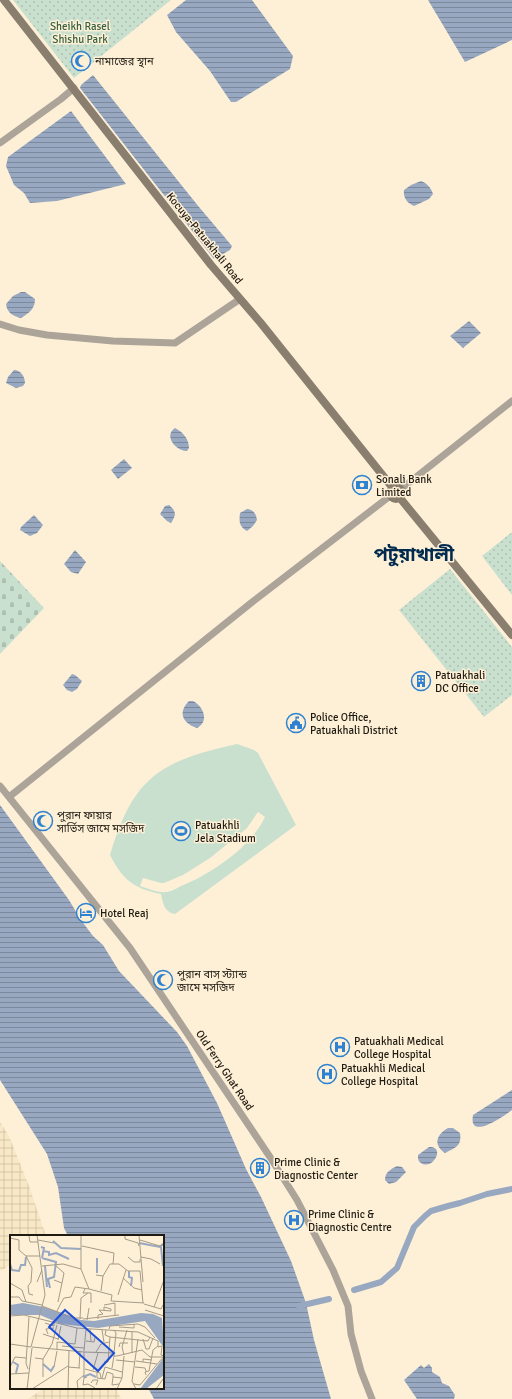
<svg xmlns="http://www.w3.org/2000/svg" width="512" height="1399" font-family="Signika,'Noto Sans Bengali',sans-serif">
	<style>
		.industrial { fill: url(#industrial-grid) }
		.cemetery { fill: url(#cemetery-stones) }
		.park { fill: url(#park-dots) }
		.garden { fill: #cae0cf; fill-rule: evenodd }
		.water { fill: url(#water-rules) }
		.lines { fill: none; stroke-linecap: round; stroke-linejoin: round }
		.canal { stroke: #99a8c1; stroke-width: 6 }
		.tertiary { stroke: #aca399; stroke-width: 7 }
		.secondary { stroke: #8a7e6e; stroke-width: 8 }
		.labels { text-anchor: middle; stroke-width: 3; stroke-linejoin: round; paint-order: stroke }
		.park-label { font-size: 11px; fill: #356041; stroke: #fdf0d6 }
		.poi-label { font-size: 11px; fill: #201b12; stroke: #fdf0d6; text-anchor: start }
		.street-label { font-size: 11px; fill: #201b12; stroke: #fdf0d6 }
		.town-label { font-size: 19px; font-weight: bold; fill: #012a4f; stroke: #fdf0d6 }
		.inset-river { fill: none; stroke: #99a8c1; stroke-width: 2 }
		.inset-road { fill: none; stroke: #a59b88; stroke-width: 1 }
		.view { fill: #1d4ed8; fill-opacity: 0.15; stroke: #1d4ed8; stroke-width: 2 }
		.inset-edge { fill: none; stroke: #201b12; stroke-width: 2 }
	</style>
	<defs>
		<pattern id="industrial-grid" width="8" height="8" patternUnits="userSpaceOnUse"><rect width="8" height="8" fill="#f8e8c6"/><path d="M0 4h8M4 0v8" fill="none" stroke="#d4c6a9"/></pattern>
		<pattern id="cemetery-stones" width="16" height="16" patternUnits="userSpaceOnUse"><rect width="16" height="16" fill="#cae0cf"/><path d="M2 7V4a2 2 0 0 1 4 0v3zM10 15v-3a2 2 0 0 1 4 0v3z" fill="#adc0b1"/></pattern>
		<pattern id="park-dots" width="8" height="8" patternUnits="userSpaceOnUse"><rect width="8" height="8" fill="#cae0cf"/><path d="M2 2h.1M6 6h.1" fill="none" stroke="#adc0b1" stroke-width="1.8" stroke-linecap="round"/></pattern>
		<pattern id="water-rules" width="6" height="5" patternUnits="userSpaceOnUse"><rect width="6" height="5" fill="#99a8c1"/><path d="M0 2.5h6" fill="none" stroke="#7c889b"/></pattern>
	</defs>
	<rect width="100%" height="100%" fill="#fdf0d6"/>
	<path class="industrial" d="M0,1122L9,1136L29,1186L46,1236H11V1264L1,1271L0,1270Z
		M44,1388H116L121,1399H28Z"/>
	<path class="cemetery" d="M0,561L44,608L0,654Z"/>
	<path class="park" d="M13,0H171L74,78Z
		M512,532V595L482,556Z
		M450,569L512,647V695L484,717L399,610Z"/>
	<path class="garden" d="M237,744L254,750L258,753L296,825L175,914C164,912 163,903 161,894C134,889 122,879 110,855C133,777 160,761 237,744ZM258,812L265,817C251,847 211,874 181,886C177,888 172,891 167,892C158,893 149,889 140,886L143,878L161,883H164L183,875L210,858L247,828Z"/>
	<path class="water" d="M186,0H252L293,56L290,69L236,102H231L210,71L176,32L167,15Z
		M428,0H512V40L465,62Z
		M93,75L199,207L232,246L230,250L214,259L80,88L81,85Z
		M71,111L126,184L57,201L30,203L24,193L14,185L6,166L8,157Z
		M421,181C427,183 431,188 433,194L429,199L414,206C407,203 403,198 404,190L411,185Z
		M21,292H25L35,299C35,309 29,313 21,318C13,316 7,313 6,304L13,296Z
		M469,321L481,333L463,348L450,336Z
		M14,370C21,370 25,377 25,383L23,386L16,388L6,383L8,377Z
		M175,428C183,432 189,439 189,448L187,451C176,451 163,436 175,428Z
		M124,459L132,468L118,479L111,470Z
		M169,505C177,512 176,515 171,523L167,521L160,514L165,506Z
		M247,509C254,510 256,514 257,520L253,526L247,531C239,527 239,521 240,513Z
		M34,515L43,525L37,533L30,536L20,530L21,527Z
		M75,550L86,562L78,574L71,572L64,564Z
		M72,674L75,675L82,681L77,689L72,692L67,690L63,685Z
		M189,701H193C203,706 210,721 197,728C183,723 177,713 189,701Z
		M0,805L69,900L81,920L93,936L103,945L119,971L177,1032L187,1046L217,1103L246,1169L261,1197L291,1261L306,1303L314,1340L331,1399H154L148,1388H163V1236H68L64,1228L58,1187L47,1154L0,1080Z
		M512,1090V1110C505,1115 468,1142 473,1115Z
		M448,1128H453L460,1133C462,1146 456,1147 445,1153C433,1145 436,1135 448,1128Z
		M429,1147C446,1146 433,1171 421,1163C418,1161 418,1159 418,1155Z
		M397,1166L402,1167L406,1172L396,1182L389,1184L385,1180C385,1172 391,1169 397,1166Z
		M429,1364L432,1368V1372L440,1377L442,1383L449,1386L455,1395L454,1399H417L404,1380L421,1365L424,1368Z"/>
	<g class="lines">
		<path class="canal" d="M354,1290L381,1282L397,1268L414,1227L425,1216L431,1211L448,1206L460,1203L487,1194L512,1189
			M299,1306L329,1299"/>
		<path class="tertiary" d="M0,143L61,99L74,88
			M0,324L19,330L47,335L113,341L175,343L240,299
			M401,489L512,401
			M0,786L130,948L270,1157L297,1200L333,1270L348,1306L351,1334L361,1371L372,1399
			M9,797L251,603L390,496"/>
		<path class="secondary" d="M4,0L211,265L260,322L392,487
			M390 493a6 6 0 1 1 12 0a6 6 0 1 1-12 0Z
			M400,498L512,635"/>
	</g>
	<defs>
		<g id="mosque-ring" transform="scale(1)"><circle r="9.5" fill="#fdf0d6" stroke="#2e82d1" stroke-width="1.5"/><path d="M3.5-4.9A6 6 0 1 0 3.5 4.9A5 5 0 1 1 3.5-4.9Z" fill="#2e82d1"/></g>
		<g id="bank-ring" transform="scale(1)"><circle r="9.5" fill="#fdf0d6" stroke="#2e82d1" stroke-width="1.5"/><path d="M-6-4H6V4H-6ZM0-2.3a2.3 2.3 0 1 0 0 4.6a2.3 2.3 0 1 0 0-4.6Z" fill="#2e82d1"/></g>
		<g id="building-ring" transform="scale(1)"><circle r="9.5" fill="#fdf0d6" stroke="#2e82d1" stroke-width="1.5"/><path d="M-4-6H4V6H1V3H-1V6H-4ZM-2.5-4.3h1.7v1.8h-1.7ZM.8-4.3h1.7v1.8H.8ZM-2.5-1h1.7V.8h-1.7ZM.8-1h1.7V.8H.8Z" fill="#2e82d1"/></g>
		<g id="civic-ring" transform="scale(1)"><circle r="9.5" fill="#fdf0d6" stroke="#2e82d1" stroke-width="1.5"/><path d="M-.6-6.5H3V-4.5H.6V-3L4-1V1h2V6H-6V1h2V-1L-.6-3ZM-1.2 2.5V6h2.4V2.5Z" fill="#2e82d1"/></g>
		<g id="stadium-ring" transform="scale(1)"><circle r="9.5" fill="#fdf0d6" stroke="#2e82d1" stroke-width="1.5"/><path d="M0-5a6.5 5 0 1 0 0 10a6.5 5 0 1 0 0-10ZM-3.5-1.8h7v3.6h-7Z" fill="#2e82d1"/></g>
		<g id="hotel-ring" transform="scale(1)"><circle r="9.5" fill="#fdf0d6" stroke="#2e82d1" stroke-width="1.5"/><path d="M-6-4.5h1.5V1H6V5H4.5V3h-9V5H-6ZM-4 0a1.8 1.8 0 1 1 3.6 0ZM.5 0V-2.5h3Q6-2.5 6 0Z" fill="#2e82d1"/></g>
		<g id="hospital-ring" transform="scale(1)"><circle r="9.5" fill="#fdf0d6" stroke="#2e82d1" stroke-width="1.5"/><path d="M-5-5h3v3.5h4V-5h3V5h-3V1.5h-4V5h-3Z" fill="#2e82d1"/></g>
	</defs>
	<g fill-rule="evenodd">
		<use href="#mosque-ring" x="81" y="61"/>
		<use href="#bank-ring" x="362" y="485"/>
		<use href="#building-ring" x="421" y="681"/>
		<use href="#civic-ring" x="296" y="723"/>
		<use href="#mosque-ring" x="43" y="821"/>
		<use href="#stadium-ring" x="181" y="831"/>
		<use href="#hotel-ring" x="86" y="913"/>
		<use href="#mosque-ring" x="163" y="980"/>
		<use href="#hospital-ring" x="340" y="1047"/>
		<use href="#hospital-ring" x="327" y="1074"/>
		<use href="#building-ring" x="260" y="1168"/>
		<use href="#hospital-ring" x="294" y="1220"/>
	</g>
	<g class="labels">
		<g class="park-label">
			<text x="80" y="30">Sheikh Rasel<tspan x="80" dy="13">Shishu Park</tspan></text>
		</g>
		<g class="poi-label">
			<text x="95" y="65">নামাজের স্থান</text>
			<text x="376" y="483">Sonali Bank<tspan x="376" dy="13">Limited</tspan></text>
			<text x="435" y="679">Patuakhali<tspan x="435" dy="13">DC Office</tspan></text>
			<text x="310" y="721">Police Office,<tspan x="310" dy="13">Patuakhali District</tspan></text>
			<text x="57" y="819">পুরান ফায়ার<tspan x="57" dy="13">সার্ভিস জামে মসজিদ</tspan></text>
			<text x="195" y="829">Patuakhli<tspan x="195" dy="13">Jela Stadium</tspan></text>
			<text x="100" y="917">Hotel Reaj</text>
			<text x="177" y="978">পুরান বাস স্ট্যান্ড<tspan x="177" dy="13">জামে মসজিদ</tspan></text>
			<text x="354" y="1045">Patuakhali Medical<tspan x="354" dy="13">College Hospital</tspan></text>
			<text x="341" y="1072">Patuakhli Medical<tspan x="341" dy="13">College Hospital</tspan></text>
			<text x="274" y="1166">Prime Clinic &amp;<tspan x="274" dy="13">Diagnostic Center</tspan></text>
			<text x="308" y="1218">Prime Clinic &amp;<tspan x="308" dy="13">Diagnostic Centre</tspan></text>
		</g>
		<g class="street-label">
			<text transform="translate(205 238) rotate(51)" y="4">Kocuya-Patuakhali Road</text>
			<text transform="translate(225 1070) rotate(56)" y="4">Old Ferry Ghat Road</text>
		</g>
		<g class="town-label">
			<text x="414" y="561">পটুয়াখালী</text>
		</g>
	</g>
	<g transform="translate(10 1235)">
		<rect width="154" height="154" fill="#fdf0d6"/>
		<path d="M13,68L34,72L71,85L84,86L131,78L143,79L152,83L154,113L135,86L88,93L51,89L30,80H0V70ZM154,122V140L136,154H130Z" fill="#99a8c1"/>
		<path class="inset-river" d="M43,6L51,13L71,14M129,8L150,12L153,9M31,12L34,13L32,23M151,12L153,31M33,16L39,17V20L46,18L59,24M32,23L46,27L44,42L38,44L40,53M87,23V38M0,29L2,35L9,36L11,30H15L16,22M35,31L37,52M119,36V42L122,43L121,51M3,127L8,130L6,138M33,129L41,136L44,131M73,142L80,139L86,142"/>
		<path class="inset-road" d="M71,0V34L79,54L102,60L101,66L134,68M115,0V4L128,8L129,11M129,0L133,47M19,1L20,7H28M0,3L9,5V15L16,21L22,33L21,47L18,51L19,59L23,60M28,5L44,8M130,5L150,11L154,8M72,11L104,18L103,29M16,21H30M118,22L124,27H130V24M131,22L141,24L150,29M32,31L53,29L71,34M86,40L93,41L91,56M93,41L100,29H109L118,36H130L133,68M113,43L124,53L132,55M44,45L52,48L54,38L45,30M27,47L32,35M0,48L12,55L16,67M65,52L79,54M78,58H81V68M108,60L116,35M0,62H9L12,66L32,70M48,67L52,48M134,69L151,74L153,70M94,70L105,68V81M32,71L64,83H73M144,72L154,45M135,75L154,81M47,76L51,68L54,63L61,62L65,52M0,81L14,80L67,93L128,97L148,106V112L152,111L151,120L154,121M70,84L71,63L78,58H73L75,54M73,84L109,80M88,84V80L93,79L89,75L101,76V74L94,72V75M77,85L79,73M35,88L44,91V88M109,92L124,93V89M80,94L81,106M99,94L100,91L128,89L135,92L145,103M92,95L94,107M104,95L106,98L104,118M33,99L48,104M38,99L36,94L44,93M100,102L138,106L140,102M133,104L136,114H139L143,103M48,105L51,91M76,106L84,107L85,102M0,109L21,112M52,111L74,113M21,112L35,60L27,0M22,112L74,117M109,112L110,108H118M47,114V107L65,109L67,93M74,116L76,94M74,117L104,118V121H107L132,115L140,122H153M86,117L91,109L99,107M122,118V96M114,120L112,112L117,95M25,123L33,124V142M33,124L42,109L47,90M106,125L125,127M126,126L147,129M94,127H98L100,102L95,100L96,95M133,127V124L142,125M0,132L5,122L16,123M44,132L47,116M58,132L70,133M125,132L135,133L136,136M69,133L70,117M102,133L104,121M18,134L16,128L19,82M75,134L90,138L91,143M83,135L88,118M87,137V143L95,144L97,137L103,139V142L112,143L107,154M0,139L19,138M136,140L135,137L139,136L143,115L148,111M77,142L74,143L73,150L78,149L85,153M103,142L102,150L109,149M92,143L95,132L112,137M112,143L114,121M81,148L83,145H88L86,150M124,149L130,150L154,121M17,154L22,113M22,154L58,131M58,154L59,116M68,154L67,146L74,140V117M126,154L122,146L128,104M146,154L153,144"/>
		<path class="view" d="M55,75L104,118L88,136L39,92Z"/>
		<rect width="154" height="154" class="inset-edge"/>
	</g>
</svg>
